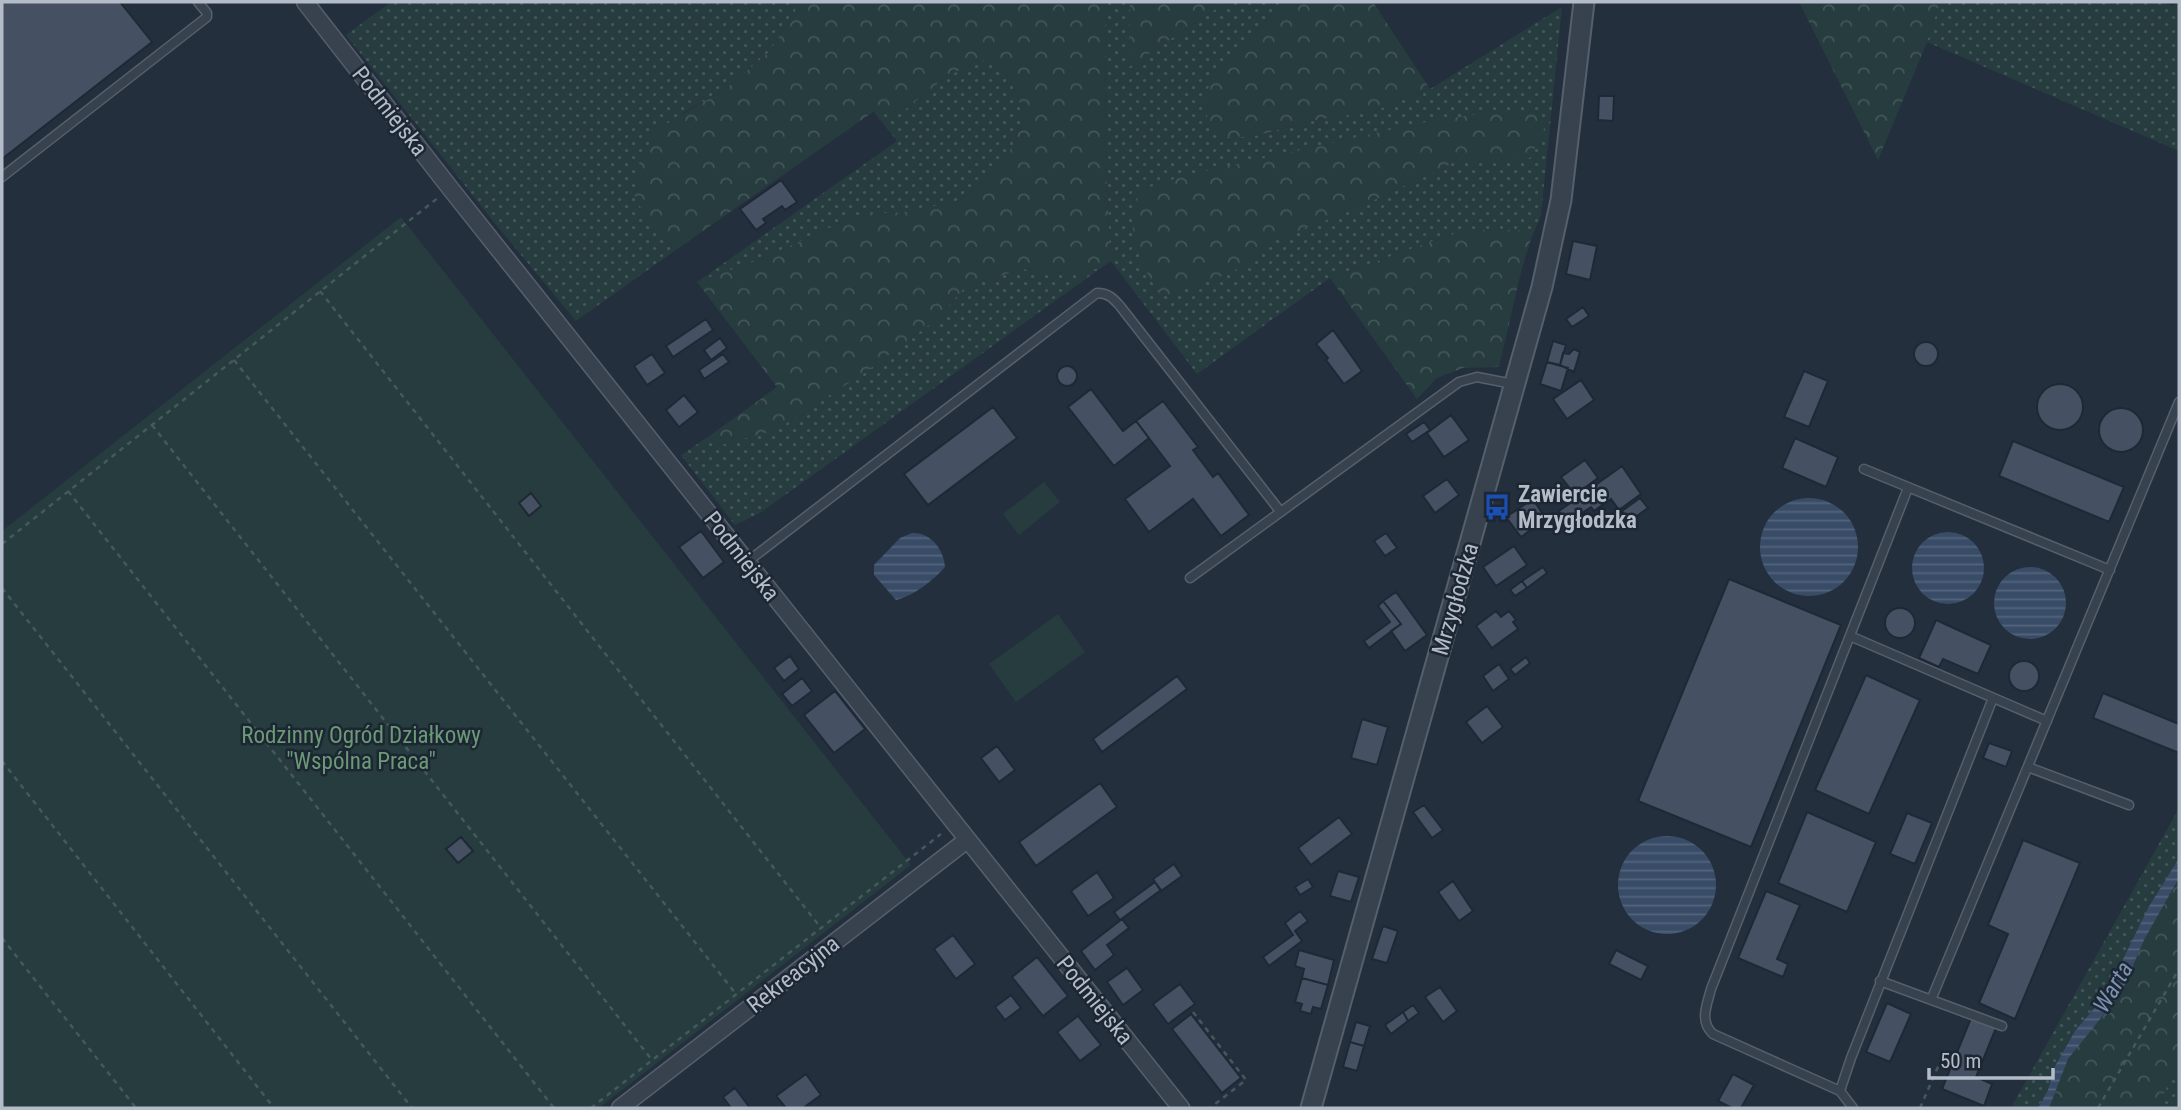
<svg xmlns="http://www.w3.org/2000/svg" width="2181" height="1110" font-family="'Roboto Condensed',sans-serif">
	<style>
		.grass { fill: url(#grass-dots) }
		.forest { fill: url(#forest-crowns) }
		.garden { fill: #263c3f }
		.water { fill: url(#water-rules) }
		.building { fill: #455162; stroke: #1f2835; stroke-width: 2 }
		.lines { fill: none; stroke-linecap: round; stroke-linejoin: round }
		.service-casing { stroke: #565f6c; stroke-width: 11 }
		.minor-casing { stroke: #565f6c; stroke-width: 19 }
		.tertiary-casing { stroke: #565f6c; stroke-width: 23 }
		.path { stroke: #44595c; stroke-width: 2.5; stroke-dasharray: 5 5; stroke-linecap: butt }
		.service { stroke: #38414e; stroke-width: 8 }
		.minor { stroke: #38414e; stroke-width: 16 }
		.tertiary { stroke: #38414e; stroke-width: 19 }
		.labels { text-anchor: middle; stroke-width: 5; stroke-linejoin: round; paint-order: stroke }
		.street-label { font-size: 23px; fill: #b4bcc9; stroke: #1d2633 }
		.poi-label { font-size: 23px; font-weight: bold; fill: #b4bcc9; stroke: #1d2633; text-anchor: start }
		.park-label { font-size: 23px; fill: #6b9a76; stroke: #1d2633 }
		.water-label { font-size: 24px; font-style: italic; fill: #7c92b1; stroke: #1d2633 }
	</style>
	<defs>
		<pattern id="grass-dots" width="8" height="8" patternUnits="userSpaceOnUse" patternTransform="scale(1.75)"><rect width="8" height="8" fill="#263c3f"/><path d="M2 2h.1M6 6h.1" fill="none" stroke="#435659" stroke-width="1.8" stroke-linecap="round"/></pattern>
		<pattern id="forest-crowns" width="20" height="18" patternUnits="userSpaceOnUse" patternTransform="scale(1.75)"><rect width="20" height="18" fill="#263c3f"/><path d="M2 6a3 3 0 1 1 6 0M12 15a3 3 0 1 1 6 0" fill="none" stroke="#435659"/></pattern>
		<pattern id="water-rules" width="6" height="5" patternUnits="userSpaceOnUse" patternTransform="scale(1.75)"><rect width="6" height="5" fill="#394c67"/><path d="M0 2.5h6" fill="none" stroke="#53647b"/></pattern>
	</defs>
	<rect width="100%" height="100%" fill="#242f3e"/>
	<path class="grass" d="M391,2H801L769,52L727,88L683,113L652,229L676,250L576,321L497,226L346,35Z
		M1106,2H1130V66L1226,2H1280L1275,11L1255,32L1221,137H1251L1311,121L1374,111L1430,89L1562,7L1541,215L1531,239L1519,230L1491,229L1450,235L1330,278L1197,374L1111,261L1105,160Z
		M1940,2H2166L2171,6L2179,3V151L1927,42Z
		M978,60L998,61L1014,88L1024,114L1012,147L998,168L960,200L914,211L856,216L759,260L697,282L897,141L873,111H903L945,78Z
		M1101,268L760,513L735,525L681,455L708,437L721,445L936,320L965,287L1022,269L1064,273Z
		M2179,808V858L2148,908L2106,994L2075,1031L2055,1066L2048,1090L2038,1108H2011Z
		M2179,1058V1108H2158Z"/>
	<path class="forest" d="M801,2H1106L1105,160L1111,261L1101,268L1065,273L1022,269L965,287L936,320L864,373L776,430L721,445L708,437L777,387L697,282L759,260L856,216L914,211L960,200L998,168L1012,147L1024,114L1014,88L998,61L978,60L945,78L903,111L873,112L676,250L652,229L635,197L636,169L656,130L727,88L769,52Z
		M1130,2H1226L1129,67Z
		M1280,2H1373L1430,89L1374,111L1311,121L1251,137H1221L1209,125L1203,96L1221,68L1275,11Z
		M1799,2H1940L1927,42L1878,160Z
		M1498,111L1541,112L1544,130L1530,158L1455,162L1355,209L1272,241L1233,272L1162,297C1145,273 1131,246 1133,216C1133,208 1138,198 1141,190L1180,177L1420,123Z
		M1491,229L1519,230L1531,239L1521,272L1499,367L1463,368L1437,378L1417,399L1330,278L1450,235Z
		M2179,878V1058L2158,1108H2049L2068,1059L2082,1040L2144,940Z"/>
	<path class="garden" d="M401,217L911,865L599,1108H2V531Z
		M1044,482L1060,502L1019,535L1003,514Z
		M1058,614L1085,652L1016,702L989,664Z"/>
	<path class="water" d="M1760 547a49 49 0 1 1 98 0a49 49 0 1 1-98 0Z
		M1912 568a36 36 0 1 1 72 0a36 36 0 1 1-72 0Z
		M912,533C931,532 944,550 945,567C935,579 912,597 896,600L874,575V565L900,538Z
		M1994 603a36 36 0 1 1 72 0a36 36 0 1 1-72 0Z
		M1618 885a49 49 0 1 1 98 0a49 49 0 1 1-98 0Z
		M2179,858V878L2144,940L2121,993L2068,1059L2049,1108H2038L2048,1090L2055,1066L2075,1031L2106,994L2148,908Z"/>
	<path class="building" d="M2,2H120L152,42L2,159Z
		M1599,96H1614L1613,121L1598,120Z
		M781,180L797,202L785,210L782,206L763,219L766,223L756,230L740,209Z
		M1573,241L1597,246L1590,280L1566,274Z
		M1583,307L1589,316L1572,327L1566,319Z
		M706,319L713,330L673,357L666,346Z
		M1333,330L1362,371L1344,384L1326,360L1328,358L1316,344Z
		M720,338L727,348L711,360L704,350Z
		M1553,341L1566,345L1560,365L1547,362Z
		M1914 354a12 12 0 1 1 24 0a12 12 0 1 1-24 0Z
		M1574,349L1580,352L1574,372L1560,365L1563,353L1569,354Z
		M652,354L665,373L647,385L634,366Z
		M723,354L729,362L704,379L699,370Z
		M1547,362L1568,368L1561,391L1540,384Z
		M1057 376a10 10 0 1 1 20 0a10 10 0 1 1-20 0Z
		M1804,371L1828,381L1809,427L1784,417Z
		M1581,380L1594,400L1567,419L1553,399Z
		M2037 407a23 23 0 1 1 46 0a23 23 0 1 1-46 0Z
		M1091,389L1123,431L1136,421L1149,438L1114,466L1068,407Z
		M684,395L698,412L679,427L666,410Z
		M1163,401L1198,447L1193,450L1213,477L1218,473L1249,515L1221,536L1193,499L1149,532L1125,499L1170,466L1136,421Z
		M993,407L1017,438L928,505L904,474Z
		M2099 430a22 22 0 1 1 44 0a22 22 0 1 1-44 0Z
		M1451,415L1469,440L1444,457L1427,433Z
		M1424,422L1430,430L1412,442L1406,434Z
		M1795,438L1838,457L1826,487L1782,468Z
		M2013,441L2124,487L2109,522L1999,476Z
		M1585,460L1598,478L1575,495L1561,477Z
		M1622,466L1641,494L1619,510L1611,499L1594,511L1591,507L1567,523L1559,511Z
		M1447,479L1459,495L1435,513L1423,496Z
		M531,493L541,506L529,516L519,503Z
		M1640,498L1648,508L1630,521L1622,511Z
		M1533,499L1546,519L1521,537L1506,517Z
		M701,531L724,562L703,578L679,547Z
		M1386,533L1397,548L1385,556L1374,541Z
		M1514,546L1527,565L1496,586L1483,567Z
		M1543,567L1547,573L1527,588L1522,581Z
		M1729,579L1841,625L1751,847L1638,801Z
		M1522,581L1527,588L1515,596L1510,590Z
		M1396,592L1427,635L1405,651L1391,631L1401,624L1383,601Z
		M1383,601L1401,624L1369,648L1364,641L1390,622L1378,606Z
		M1885 623a15 15 0 1 1 30 0a15 15 0 1 1-30 0Z
		M1496,611L1501,617L1509,611L1516,620L1513,622L1518,629L1492,648L1476,626Z
		M1936,620L1991,645L1978,674L1943,659L1939,667L1919,658Z
		M790,656L799,669L784,681L774,668Z
		M1526,657L1530,663L1515,675L1510,669Z
		M2009 676a15 15 0 1 1 30 0a15 15 0 1 1-30 0Z
		M1499,664L1509,679L1493,691L1483,676Z
		M1866,675L1920,700L1869,814L1815,790Z
		M1177,676L1187,689L1102,752L1093,739Z
		M802,678L812,691L792,706L782,694Z
		M835,691L865,729L834,753L804,715Z
		M2103,693L2179,724V753L2093,718Z
		M1487,706L1503,727L1482,743L1466,722Z
		M1362,719L1388,727L1377,765L1351,758Z
		M1989,743L2012,751L2006,767L1983,758Z
		M997,746L1015,770L999,782L981,758Z
		M1100,783L1117,807L1036,866L1019,842Z
		M1424,805L1443,830L1432,838L1413,812Z
		M1807,812L1876,842L1847,912L1778,883Z
		M1907,813L1932,823L1915,864L1890,854Z
		M1339,817L1352,834L1311,865L1298,848Z
		M461,837L473,851L458,863L446,849Z
		M2023,840L2080,863L2015,1019L1979,1003L2008,934L1988,925Z
		M1174,864L1182,876L1161,891L1153,879Z
		M1338,871L1359,877L1351,902L1330,896Z
		M1097,872L1114,898L1088,916L1071,891Z
		M1308,879L1313,887L1300,895L1295,887Z
		M1453,881L1473,911L1459,921L1438,892Z
		M1155,882L1161,890L1120,920L1114,912Z
		M1766,891L1800,905L1777,959L1788,964L1783,977L1738,958Z
		M1300,911L1308,921L1295,931L1302,941L1269,966L1263,957L1293,935L1285,923Z
		M1122,919L1129,928L1107,945L1114,955L1095,970L1081,951Z
		M1383,926L1398,931L1387,963L1372,959Z
		M953,935L975,964L956,979L934,949Z
		M1299,950L1334,960L1328,985L1302,978L1304,969L1295,966Z
		M1616,950L1648,966L1641,980L1609,964Z
		M1037,957L1068,996L1043,1016L1012,977Z
		M1127,968L1143,990L1123,1005L1107,982Z
		M1302,978L1328,985L1321,1009L1313,1007L1311,1014L1300,1011L1302,1004L1295,1002Z
		M1180,984L1195,1004L1168,1024L1153,1004Z
		M1440,987L1457,1011L1443,1022L1425,997Z
		M1011,995L1021,1008L1005,1020L995,1007Z
		M1887,1003L1911,1014L1890,1062L1866,1052Z
		M1413,1005L1419,1013L1408,1021L1403,1012Z
		M1403,1012L1408,1021L1391,1034L1385,1025Z
		M1191,1014L1241,1078L1222,1093L1172,1029Z
		M1078,1016L1101,1045L1080,1061L1057,1032Z
		M1971,1018L1996,1028L1976,1077L1992,1084L1984,1106L1942,1089Z
		M1356,1022L1370,1026L1364,1046L1350,1042Z
		M1350,1042L1364,1046L1357,1071L1343,1067Z
		M806,1074L821,1095L803,1108H786L776,1096Z
		M1733,1074L1754,1085L1741,1108H1732L1718,1101Z
		M735,1088L750,1108H731L723,1097Z"/>
	<g class="lines">
		<g class="service-casing">
			<path id="service" d="M2,177L207,17V13L198,2
				M1864,469L2110,570
				M747,562L1097,293C1108,293 1113,298 1120,306L1280,511
				M1190,578L1459,382L1477,377L1513,384
				M1850,636L2047,721
				M2028,767L2129,805
				M1880,981L2002,1026
				M1931,1000L2179,402
				M1840,1091L1713,1034C1699,1021 1707,1005 1711,989L1908,488
				M1853,1108L1840,1091L1851,1058L1993,698"/>
		</g>
		<g class="minor-casing">
			<path id="minor" d="M305,2L450,188L1181,1108
				M620,1108L967,840"/>
		</g>
		<g class="tertiary-casing">
			<path id="tertiary" d="M1311,1108L1542,287L1561,200L1584,2"/>
		</g>
		<path class="path" d="M320,291L821,928
			M234,360L736,994
			M152,425L652,1060
			M68,491L554,1108
			M2,544L439,197
			M2,588L412,1108
			M2,761L274,1108
			M2,938L136,1108
			M1193,1012L1246,1080L1210,1108
			M591,1108L941,834
			M1920,1108L1941,1060L1952,1064
			M2098,1108L2179,969"/>
		<use href="#service" class="service"/>
		<use href="#minor" class="minor"/>
		<use href="#tertiary" class="tertiary"/>
	</g>
	<defs>
		<g id="bus-bare" transform="scale(2.1)"><path d="M-5-6H5V4H4V6H2V4H-2V6H-4V4H-5ZM-3.5-4V0h7V-4ZM-3.5 1.2v1.5H-2V1.2ZM2 1.2v1.5H3.5V1.2Z" fill="#1a4fb4" stroke="#1d2633" stroke-width="2.5" paint-order="stroke"/></g>
	</defs>
	<g fill-rule="evenodd">
		<use href="#bus-bare" x="1497" y="507"/>
	</g>
	<g class="labels">
		<g class="street-label">
			<text transform="translate(390 111) rotate(52)" y="8">Podmiejska</text>
			<text transform="translate(742 556) rotate(52)" y="8">Podmiejska</text>
			<text transform="translate(1455 599) rotate(-74)" y="8">Mrzygłodzka</text>
			<text transform="translate(793 974) rotate(-38)" y="8">Rekreacyjna</text>
			<text transform="translate(1095 1000) rotate(51)" y="8">Podmiejska</text>
		</g>
		<g class="poi-label">
			<text x="1518" y="502">Zawiercie<tspan x="1518" dy="26">Mrzygłodzka</tspan></text>
		</g>
		<g class="park-label">
			<text x="361" y="743">Rodzinny Ogród Działkowy<tspan x="361" dy="26">"Wspólna Praca"</tspan></text>
		</g>
		<g class="water-label">
			<text transform="translate(2113 987) rotate(-60)" y="8">Warta</text>
		</g>
	</g>
	<rect width="2181" height="1110" fill="none" stroke="#b4bcc9" stroke-width="7"/>
	<path d="M1929 1068v10h124v-10" fill="none" stroke="#b4bcc9" stroke-width="3.5"/>
	<text x="1940" y="1068" font-size="21" fill="#b4bcc9" stroke="#1d2633" stroke-width="5" paint-order="stroke">50 m</text>
</svg>
